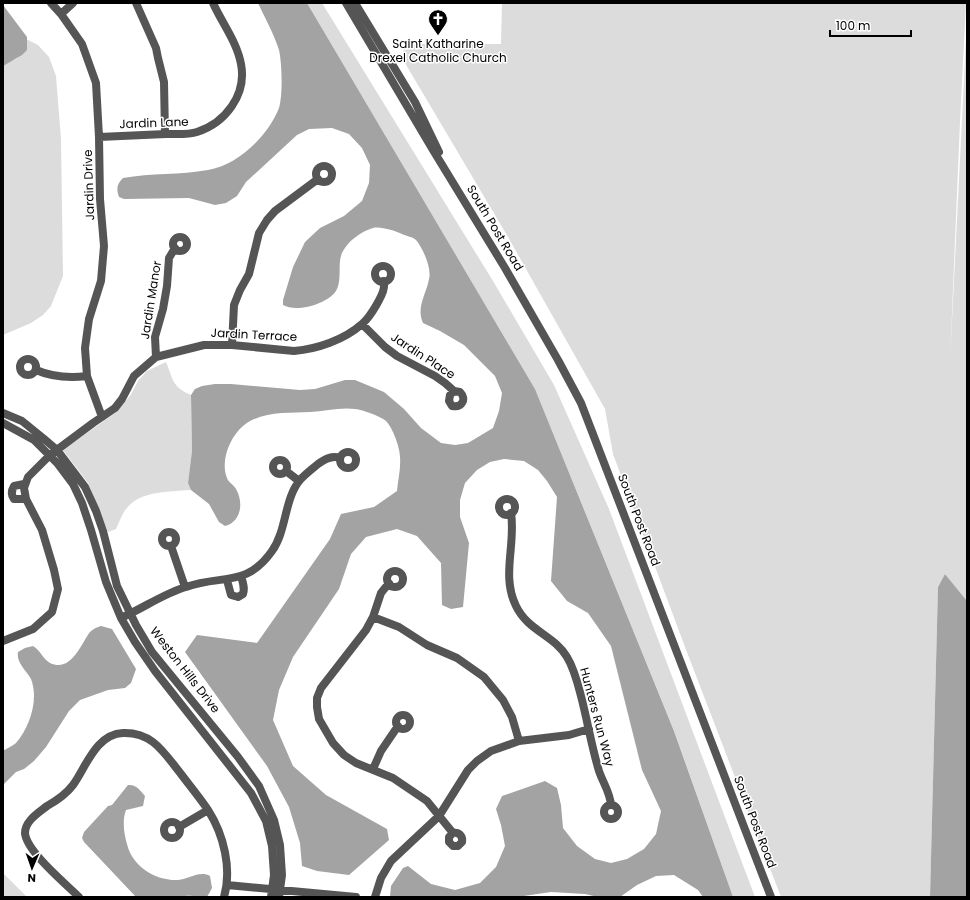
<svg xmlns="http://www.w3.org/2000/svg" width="970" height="900" font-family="Poppins,sans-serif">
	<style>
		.green { fill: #dcdcdc }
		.water { fill: #a3a3a3 }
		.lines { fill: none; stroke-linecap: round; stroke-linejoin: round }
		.minor { stroke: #555; stroke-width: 8 }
		.labels { text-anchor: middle; stroke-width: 3; stroke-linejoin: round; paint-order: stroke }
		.poi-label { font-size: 12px; fill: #000; stroke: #fff }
		.street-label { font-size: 12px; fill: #000; stroke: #fff }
	</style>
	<rect width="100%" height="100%" fill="#fff"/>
	<path class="green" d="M307,3H322L493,281L554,385L609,509L755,897H733L675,733L535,389Z
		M502,3H966L960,122L950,361L967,18V601L945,574L938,587L930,897H781L685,647L613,454L605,409L508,237L402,58L404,48L416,44H501Z
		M24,38L38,45L49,57L56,76L61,139L63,276L51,306L43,315L31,323L3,335V63L16,59L21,55Z
		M166,362C173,379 172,387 191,395L192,451L188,483L191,490C169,492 141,490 126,509C122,514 119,523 116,529L108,532L88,483L63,450L115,413L130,396L138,381L147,371Z
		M3,873L27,897H3Z"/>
	<path class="water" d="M258,3H307L535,389L674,731L733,897H703L698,890L674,875L656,876L637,885L620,897H598L585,894L551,892L517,897H390L391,886L403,868L408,866L431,884L455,890L480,883L496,867L505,846L501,825L496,809L502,796L545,781L557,788L561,805L563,828L577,846L595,859L611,863L627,859L644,849L656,834L661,811L642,770L611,646L588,613L567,601L551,581L557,497L547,481L538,470L524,461L504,459L490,462L477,470L465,483L460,500V517L469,543L463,607L451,609L442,605L441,563L417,536L397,529L366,537L351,554L339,589L293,657L279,690L273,720L293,766L326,795L387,829L389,840L349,875L317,871L302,866L300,843L289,807L267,766L185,652L197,635L257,643L330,539L341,514L374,507L397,491C398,480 401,468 400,457C400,448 393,428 386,421C380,416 363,410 355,409C341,407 325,411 310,412C288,413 261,411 243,426C230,437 220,461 227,478C228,482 234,485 236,489C244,503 241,522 225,526L219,522L209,504L191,490L188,483L192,451L191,395L195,389L202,386L215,384H231L300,390L315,389L345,380H355L384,392L404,409L421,428L441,443L455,445L468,443L493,428L499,411L502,393L495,376L464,345L440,331L423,323C416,307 426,295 429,279C432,269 423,248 416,240C413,237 406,236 402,234C396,231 380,226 373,228C359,232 341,246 340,261C339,270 341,283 336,291C327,304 297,313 283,305V300L293,267L305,242L320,228L344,216L362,201L369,183L370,165L362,148L349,134L332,128L309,129L297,135L246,182L237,196L226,203L215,205L189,198L124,199L119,197C116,188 117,184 123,178C151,173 180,175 208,170C238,165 268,136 279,108C283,95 282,63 279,50C274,34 265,18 258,3Z
		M3,5L27,37V50L22,55L3,66Z
		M945,574L967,601V897H930L938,587Z
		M101,626L112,629L136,669L131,683L125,688L108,690L80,700L69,711L46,747L34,761L24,769L16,772L3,785V751C7,748 13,746 16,743C30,727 39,699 31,679C26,670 16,663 18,652L25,648L33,646C40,650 43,659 50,663C71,673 81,644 90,632C93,629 97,627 101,626Z
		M128,785C136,784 140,790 145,796L143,806L126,810C122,820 124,834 127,844C132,866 155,881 178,880C189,879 200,870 210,876L212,888L207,897C199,897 188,894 182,897H136L84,842L82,838L84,832L108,806L112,805Z"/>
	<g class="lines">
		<path class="minor" d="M51,3L61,14L82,44L96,83L99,137L100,199L104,246L101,281L89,319L85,348L87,376L102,417
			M136,3L156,48L158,58L164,82L165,134
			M346,3L433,150L505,268L558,360L581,403L771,897
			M355,3L415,102L439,152
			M61,14L73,3
			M99,137C121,136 144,135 166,134C176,134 188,135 197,132C225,123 247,95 241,64C237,42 222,23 213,3
			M316 174a8 8 0 1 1 16 0a8 8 0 1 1-16 0Z
			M173 244a7 7 0 1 1 14 0a7 7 0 1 1-14 0Z
			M375 274a8 8 0 1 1 16 0a8 8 0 1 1-16 0Z
			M362,324L385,347L397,356L435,376L445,383L454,391L460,392C467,399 462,408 452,406L449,401L450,395L454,391
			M232,345L234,305L240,290L249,274L259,233L267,220L275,211L318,179
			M156,357L155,337L163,309L167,286L169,258L175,248
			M20 367a8 8 0 1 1 16 0a8 8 0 1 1-16 0Z
			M36,370C52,377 70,378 87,376
			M3,413L22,421L43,438L57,450L85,487L96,511L103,531L117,586L136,625L152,652L238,757L259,786L274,820L280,845L282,875L279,897
			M3,423L34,440L58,464L73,484L82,503L91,530L106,582L121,618L135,642L155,671L251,793L266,821L272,846L274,875L271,897
			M340 460a8 8 0 1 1 16 0a8 8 0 1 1-16 0Z
			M273 467a7 7 0 1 1 14 0a7 7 0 1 1-14 0Z
			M286,471L299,481
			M24,484L14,486C11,491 11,495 14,499H26
			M499 507a8 8 0 1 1 16 0a8 8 0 1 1-16 0Z
			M511,513C516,544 501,576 516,606C528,631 554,635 567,657C575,670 578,685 582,700C588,724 592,748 599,771C603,783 610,792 611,805
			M162 539a7 7 0 1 1 14 0a7 7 0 1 1-14 0Z
			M171,546L185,587
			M387 579a8 8 0 1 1 16 0a8 8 0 1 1-16 0Z
			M227,580L231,595L238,597L243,594C245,588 243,583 241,576
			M389,583L381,593L373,617L366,630L321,688L317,698V707L319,719L333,743L344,755L356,763L393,778L427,801L453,833C459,832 463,836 462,842L458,846H453L449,842V837L453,833
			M125,616C145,607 165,593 186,587C222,574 246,588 272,551C287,530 284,499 300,480C305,474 312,469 318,464C325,459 332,455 340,458
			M373,617L399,627L427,645L457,658L484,677L503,700L512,717L519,741
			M3,641L33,629L52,612L58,589L54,570L42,530L26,499L24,488L28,477L50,455L93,423L115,408L122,399L134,376L156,357L204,345H232L294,351C317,349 344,340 362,324C368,319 373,311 377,304C381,296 385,291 384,281
			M396 722a7 7 0 1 1 14 0a7 7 0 1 1-14 0Z
			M373,769L381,751L398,726
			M604 812a7 7 0 1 1 14 0a7 7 0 1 1-14 0Z
			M164 830a8 8 0 1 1 16 0a8 8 0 1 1-16 0Z
			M179,827L208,810
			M227,885L356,897
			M79,897C66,884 26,851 25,833C25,821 38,813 47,806C56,801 67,793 73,785C86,767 96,734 123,733C153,732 164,753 181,774C190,786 200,798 208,810C224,835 232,869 224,897
			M375,897L381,878L391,861L439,816L468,770L477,761L491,751L519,741L569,735L589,729"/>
	</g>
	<defs>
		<g id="church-pin" transform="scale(1)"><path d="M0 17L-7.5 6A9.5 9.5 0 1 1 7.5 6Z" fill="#000" stroke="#fff"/><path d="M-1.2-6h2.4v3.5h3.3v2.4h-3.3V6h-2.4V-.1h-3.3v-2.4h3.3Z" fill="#fff"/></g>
	</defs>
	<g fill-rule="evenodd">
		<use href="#church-pin" x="438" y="19"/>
	</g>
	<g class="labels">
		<g class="poi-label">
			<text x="438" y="48">Saint Katharine<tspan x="438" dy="14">Drexel Catholic Church</tspan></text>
		</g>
		<g class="street-label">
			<text transform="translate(154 123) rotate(-2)" y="4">Jardin Lane</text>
			<text transform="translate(89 185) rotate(-92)" y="4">Jardin Drive</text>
			<text transform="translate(495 228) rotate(59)" y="4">South Post Road</text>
			<text transform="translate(151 300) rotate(-81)" y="4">Jardin Manor</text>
			<text transform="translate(254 335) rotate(3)" y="4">Jardin Terrace</text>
			<text transform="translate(423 356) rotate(33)" y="4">Jardin Place</text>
			<text transform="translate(639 520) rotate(69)" y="4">South Post Road</text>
			<text transform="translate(185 670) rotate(52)" y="4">Weston Hills Drive</text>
			<text transform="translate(597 717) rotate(75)" y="4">Hunters Run Way</text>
			<text transform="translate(755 822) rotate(69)" y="4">South Post Road</text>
		</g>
	</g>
	<rect width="970" height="900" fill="none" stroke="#000000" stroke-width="8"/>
	<g transform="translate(32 868) rotate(182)" stroke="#ffffff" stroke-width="3" paint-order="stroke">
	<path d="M0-3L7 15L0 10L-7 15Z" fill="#000000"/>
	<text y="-6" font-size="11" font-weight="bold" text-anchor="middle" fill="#000000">N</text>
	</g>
	<path d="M830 30v6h81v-6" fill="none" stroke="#000000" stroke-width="2"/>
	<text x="836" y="30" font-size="12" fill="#000000" stroke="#ffffff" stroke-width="3" paint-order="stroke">100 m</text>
</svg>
